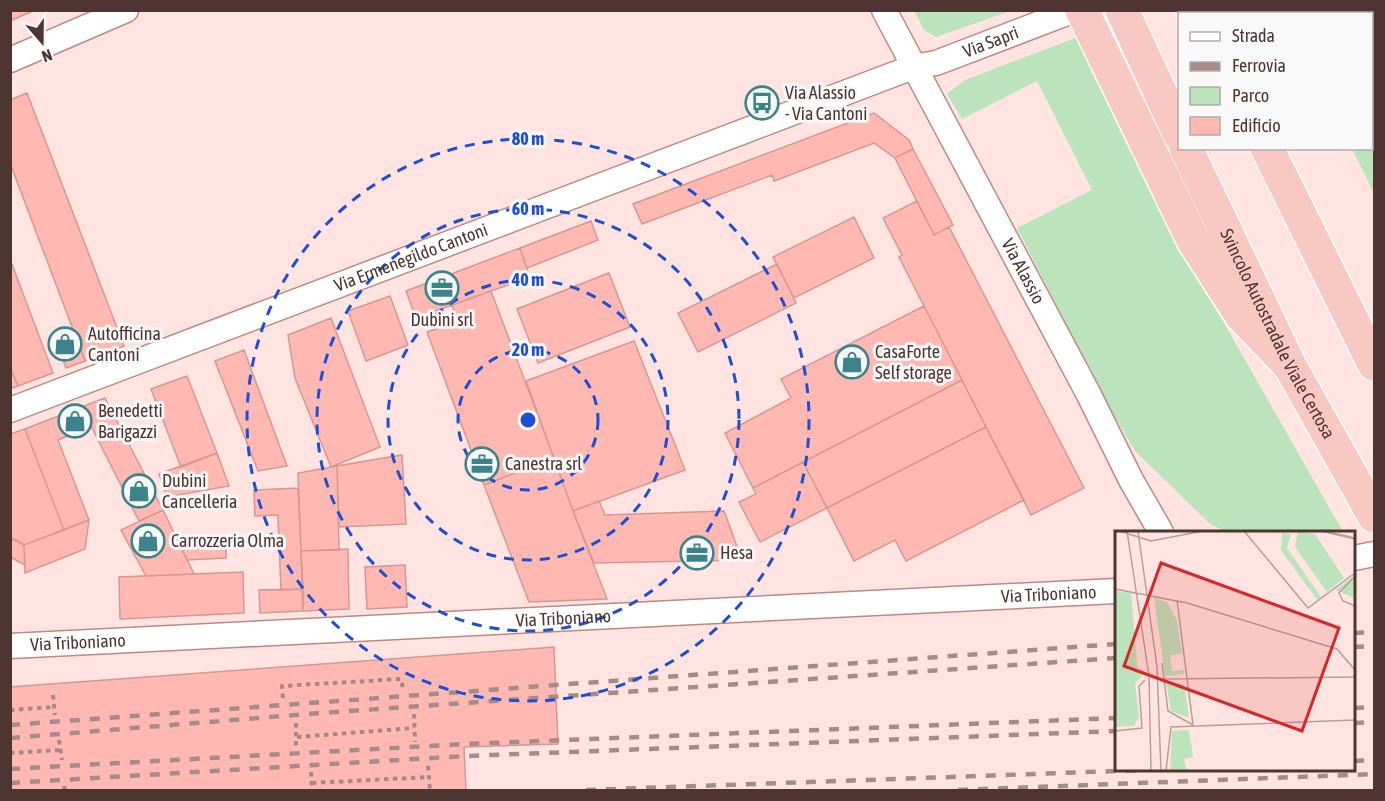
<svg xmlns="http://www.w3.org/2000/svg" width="1385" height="801" font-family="'Asap Condensed',sans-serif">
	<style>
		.green { fill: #bbe3bc }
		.building { fill: #ffb9b2; stroke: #d59892; stroke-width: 1.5 }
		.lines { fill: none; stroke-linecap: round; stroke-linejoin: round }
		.minor-casing { stroke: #c38781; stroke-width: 27 }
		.trunk-casing { stroke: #fff; stroke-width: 36 }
		.path { stroke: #a48a87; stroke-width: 4; stroke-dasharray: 4.5 4.5; stroke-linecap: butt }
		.minor { stroke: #fff; stroke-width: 24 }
		.trunk { stroke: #f8c8c3; stroke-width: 33 }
		.rail { stroke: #a68c89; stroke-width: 4.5; stroke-dasharray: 10 10; stroke-linecap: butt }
		.ring { fill: none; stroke: #1d4ed8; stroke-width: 3; stroke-dasharray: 10 8 }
		.labels { text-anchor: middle; stroke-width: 6; stroke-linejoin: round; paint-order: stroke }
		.street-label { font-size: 18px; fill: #4e3532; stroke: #f8f8f8 }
		.poi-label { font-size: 18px; fill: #4e3532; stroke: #f8f8f8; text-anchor: start }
		.inset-road { fill: none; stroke: #b89e9b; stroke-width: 1.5 }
		.view { fill: #d62828; fill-opacity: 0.15; stroke: #d62828; stroke-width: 3 }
		.inset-edge { fill: none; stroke: #4e3532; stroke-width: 3 }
		.centre { fill: #1d4ed8; stroke: #f8f8f8; stroke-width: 3 }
		.ring-label { font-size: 18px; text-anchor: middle; font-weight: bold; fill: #1d4ed8; stroke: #f8f8f8; stroke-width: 6; stroke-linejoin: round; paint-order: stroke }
	</style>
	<rect width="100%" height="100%" fill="#ffe4e1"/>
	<path class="green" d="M914,11H1010L936,37L924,30Z
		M1283,11H1374V193L1352,149L1372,148V14H1285Z
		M1078,37L1167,223L1343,532H1225L1209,523L1136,452L1109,408L1017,228L1092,190L1037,81L962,119L947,94L965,80Z"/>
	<path class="building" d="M10,10H35L10,21Z
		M27,93L124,346L85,361L10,163V100Z
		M874,113L909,140L913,149L895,158L874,143L774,181L772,175L642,224L633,204Z
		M913,149L953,225L934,235L895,158Z
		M917,201L934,235L949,227L1084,488L1031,515L899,257L902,255L883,218Z
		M854,217L874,258L794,298L773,257Z
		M591,221L598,240L527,268L520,248Z
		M520,248L530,277L416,318L406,291Z
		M10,259L53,373L18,386L10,367Z
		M777,264L796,303L698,352L678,313Z
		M609,273L630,327L538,363L517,309Z
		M491,291L554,458L484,485L427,332L458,321L452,305Z
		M390,296L408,345L366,361L348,311Z
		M924,306L962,380L753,488L725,433L791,398L781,379Z
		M331,318L380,447L331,467L295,378L288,335Z
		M634,341L685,470L573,511L526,381Z
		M78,342L85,361L66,368L59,350Z
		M244,350L287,466L258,471L215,361Z
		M10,367L18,386L10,389Z
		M187,376L217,453L181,467L151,389Z
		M962,380L986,427L827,508L803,462Z
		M105,398L163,510L139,521L91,426L58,440L89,520L64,530L25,429Z
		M986,427L1024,500L906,561L895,540L854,561L827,508Z
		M25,429L64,530L24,545L10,537V434Z
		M217,453L229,486L167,497L159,474Z
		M402,455L406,524L339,527L337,466Z
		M554,458L573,511L607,599L529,602L484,485Z
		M803,462L827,508L760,542L739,502L756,494L753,488Z
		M337,466L339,550L301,551L298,473Z
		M298,488L303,589L281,590L278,515L255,516L254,490Z
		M599,501L605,515L724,511L742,560L594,563L573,511Z
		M163,510L179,543L194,574L146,576L121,530Z
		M89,520L85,549L25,573L24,545Z
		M10,537L24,545L25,565L10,557Z
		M226,541V558L187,560L179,543Z
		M348,549L349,609L303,611L301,551Z
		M405,565L407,607L367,609L365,567Z
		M243,572L244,613L120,619L119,577Z
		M303,589V611L260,613L259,590Z
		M554,647L558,744L464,747L466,790H10V687Z"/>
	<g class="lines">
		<g class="minor-casing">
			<g id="minor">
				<path id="s1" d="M884,10L1089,395L1131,480L1161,532"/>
				<path d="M10,60L126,10"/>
				<path id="s2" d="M10,410L913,67L936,63L1067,13"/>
				<path d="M1354,558L1374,554"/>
				<path id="s3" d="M10,646L1116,591"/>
			</g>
		</g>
		<g class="trunk-casing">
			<g id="trunk">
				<path d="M1082,10L1193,240L1241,315L1290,366"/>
				<path d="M1122,10L1180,135"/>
				<path d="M1193,10L1194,14"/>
				<path id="s4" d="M1186,148L1290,366L1374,516"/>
				<path d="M1267,148L1374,364"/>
			</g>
		</g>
		<path class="path" d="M53,695L55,715
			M283,698L282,686L401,679L403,689
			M10,710L54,707
			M414,714L415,742
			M296,723V748
			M297,737L414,728
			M59,740L62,760
			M10,753L60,750
			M428,766L430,790
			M311,772L312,790
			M312,783L429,777
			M64,786L65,790"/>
		<use href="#minor" class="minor"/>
		<use href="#trunk" class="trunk"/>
		<path class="rail" d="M1354,633L1374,632
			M1354,647L1374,646
			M1354,708L1374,707
			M1354,723L1374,722
			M10,725L1116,644
			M10,738L320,713L1116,658
			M1354,761L1374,760
			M10,769L466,744L1116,718
			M10,783L466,756L1116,731
			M586,790L1145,770
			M958,790L1374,774"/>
	</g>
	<g class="ring">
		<circle cx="528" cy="420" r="70"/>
		<circle cx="528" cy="420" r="140"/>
		<circle cx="528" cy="420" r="211"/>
		<circle cx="528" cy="420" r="281"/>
	</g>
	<defs>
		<g id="bus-ring" transform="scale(1.725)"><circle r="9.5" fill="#f8f8f8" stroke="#3c838b" stroke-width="1.5"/><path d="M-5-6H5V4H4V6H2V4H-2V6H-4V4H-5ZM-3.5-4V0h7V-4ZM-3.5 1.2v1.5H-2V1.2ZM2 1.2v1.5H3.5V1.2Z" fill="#3c838b"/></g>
		<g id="office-ring" transform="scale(1.725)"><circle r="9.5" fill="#f8f8f8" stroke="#3c838b" stroke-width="1.5"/><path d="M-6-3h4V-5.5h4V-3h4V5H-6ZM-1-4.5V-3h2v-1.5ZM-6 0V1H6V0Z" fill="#3c838b"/></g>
		<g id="shop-ring" transform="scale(1.725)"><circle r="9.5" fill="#f8f8f8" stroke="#3c838b" stroke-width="1.5"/><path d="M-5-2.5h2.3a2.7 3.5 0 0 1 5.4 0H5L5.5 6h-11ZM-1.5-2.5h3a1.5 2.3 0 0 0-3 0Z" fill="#3c838b"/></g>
	</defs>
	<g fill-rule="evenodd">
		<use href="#bus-ring" x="762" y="103"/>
		<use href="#office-ring" x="442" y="288"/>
		<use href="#shop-ring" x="65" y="344"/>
		<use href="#shop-ring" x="852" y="362"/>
		<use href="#shop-ring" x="75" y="421"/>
		<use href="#office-ring" x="482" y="464"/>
		<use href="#shop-ring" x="139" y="491"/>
		<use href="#shop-ring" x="148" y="541"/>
		<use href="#office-ring" x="697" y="553"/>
	</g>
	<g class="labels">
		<g class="street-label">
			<text dy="6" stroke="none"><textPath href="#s2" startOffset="1048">Via Sapri</textPath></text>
			<text dy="6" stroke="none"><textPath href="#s2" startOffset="429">Via Ermenegildo Cantoni</textPath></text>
			<text dy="6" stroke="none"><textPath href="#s1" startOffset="296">Via Alassio</textPath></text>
			<text dy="6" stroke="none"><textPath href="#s4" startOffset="207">Svincolo Autostradale Viale Certosa</textPath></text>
			<text dy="6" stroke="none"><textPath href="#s3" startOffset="1040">Via Triboniano</textPath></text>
			<text dy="6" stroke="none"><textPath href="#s3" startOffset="554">Via Triboniano</textPath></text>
			<text dy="6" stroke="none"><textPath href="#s3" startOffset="68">Via Triboniano</textPath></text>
		</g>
		<g class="poi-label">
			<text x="785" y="99">Via Alassio<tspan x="785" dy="21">- Via Cantoni</tspan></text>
			<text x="442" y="326" text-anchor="middle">Dubini srl</text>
			<text x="88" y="340">Autofficina<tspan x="88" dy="21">Cantoni</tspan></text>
			<text x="875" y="358">CasaForte<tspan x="875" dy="21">Self storage</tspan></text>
			<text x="98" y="417">Benedetti<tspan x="98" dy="21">Barigazzi</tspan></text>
			<text x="505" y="470">Canestra srl</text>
			<text x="162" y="487">Dubini<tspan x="162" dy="21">Cancelleria</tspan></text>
			<text x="171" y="547">Carrozzeria Olma</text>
			<text x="720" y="559">Hesa</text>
		</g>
	</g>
	<g transform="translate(1115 531)">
		<rect width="240" height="240" fill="#ffe4e1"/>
		<path d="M183,0L200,3L229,47L212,61L180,16ZM167,2L176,3L172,17L206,66L202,69L166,19ZM240,44V67L222,60L221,59ZM0,60L16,62L23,141L27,145L20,152L24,186L19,195L0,196ZM39,67L52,71L62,89L67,123L55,124L57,140L69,139V143L50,145ZM51,151L69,153L74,187L56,180ZM74,199L78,226L69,228L72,240H55L57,200Z" fill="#bbe3bc"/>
		<path class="inset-road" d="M4,0L36,10L88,0M12,0L34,145L36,240M23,0L42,136L46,240M129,0L193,77L240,42M206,0L240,8M209,0L240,7M240,45L224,62L228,70L240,75M0,58L72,72L222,118L240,139M62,69L78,194M47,132L53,180L78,194M50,148L240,146M0,200L27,197L24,155L30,149M51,240L56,196L240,189"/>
		<path class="view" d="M46,32L224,97L187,200L9,135Z"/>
		<rect width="240" height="240" class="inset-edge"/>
	</g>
	<circle cx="528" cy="420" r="9" class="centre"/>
	<g class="ring-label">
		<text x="528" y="145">80 m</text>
		<text x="528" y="215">60 m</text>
		<text x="528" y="286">40 m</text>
		<text x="528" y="356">20 m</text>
	</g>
	<rect width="1385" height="801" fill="none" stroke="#4e3532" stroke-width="24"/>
	<rect x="1178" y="12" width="195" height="138" fill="#f8f8f8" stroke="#b4aaa9" stroke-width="1.5"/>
	<rect x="1190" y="32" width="30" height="9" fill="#ffffff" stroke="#b4aaa9" stroke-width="1.5"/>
	<text x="1232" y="42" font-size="18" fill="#4e3532">Strada</text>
	<rect x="1190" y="62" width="30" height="9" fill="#a68c89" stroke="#b4aaa9" stroke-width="1.5"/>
	<text x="1232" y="72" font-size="18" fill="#4e3532">Ferrovia</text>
	<rect x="1190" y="87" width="30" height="18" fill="#bbe3bc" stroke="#b4aaa9" stroke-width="1.5"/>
	<text x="1232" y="102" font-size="18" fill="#4e3532">Parco</text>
	<rect x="1190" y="117" width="30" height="18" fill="#ffb9b2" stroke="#b4aaa9" stroke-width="1.5"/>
	<text x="1232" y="132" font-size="18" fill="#4e3532">Edificio</text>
	<g transform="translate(42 42) rotate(160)" stroke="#f8f8f8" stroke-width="4.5" paint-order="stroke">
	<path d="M0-4.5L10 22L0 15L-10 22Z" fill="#4e3532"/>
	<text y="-9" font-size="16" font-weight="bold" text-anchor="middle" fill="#4e3532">N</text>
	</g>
</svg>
